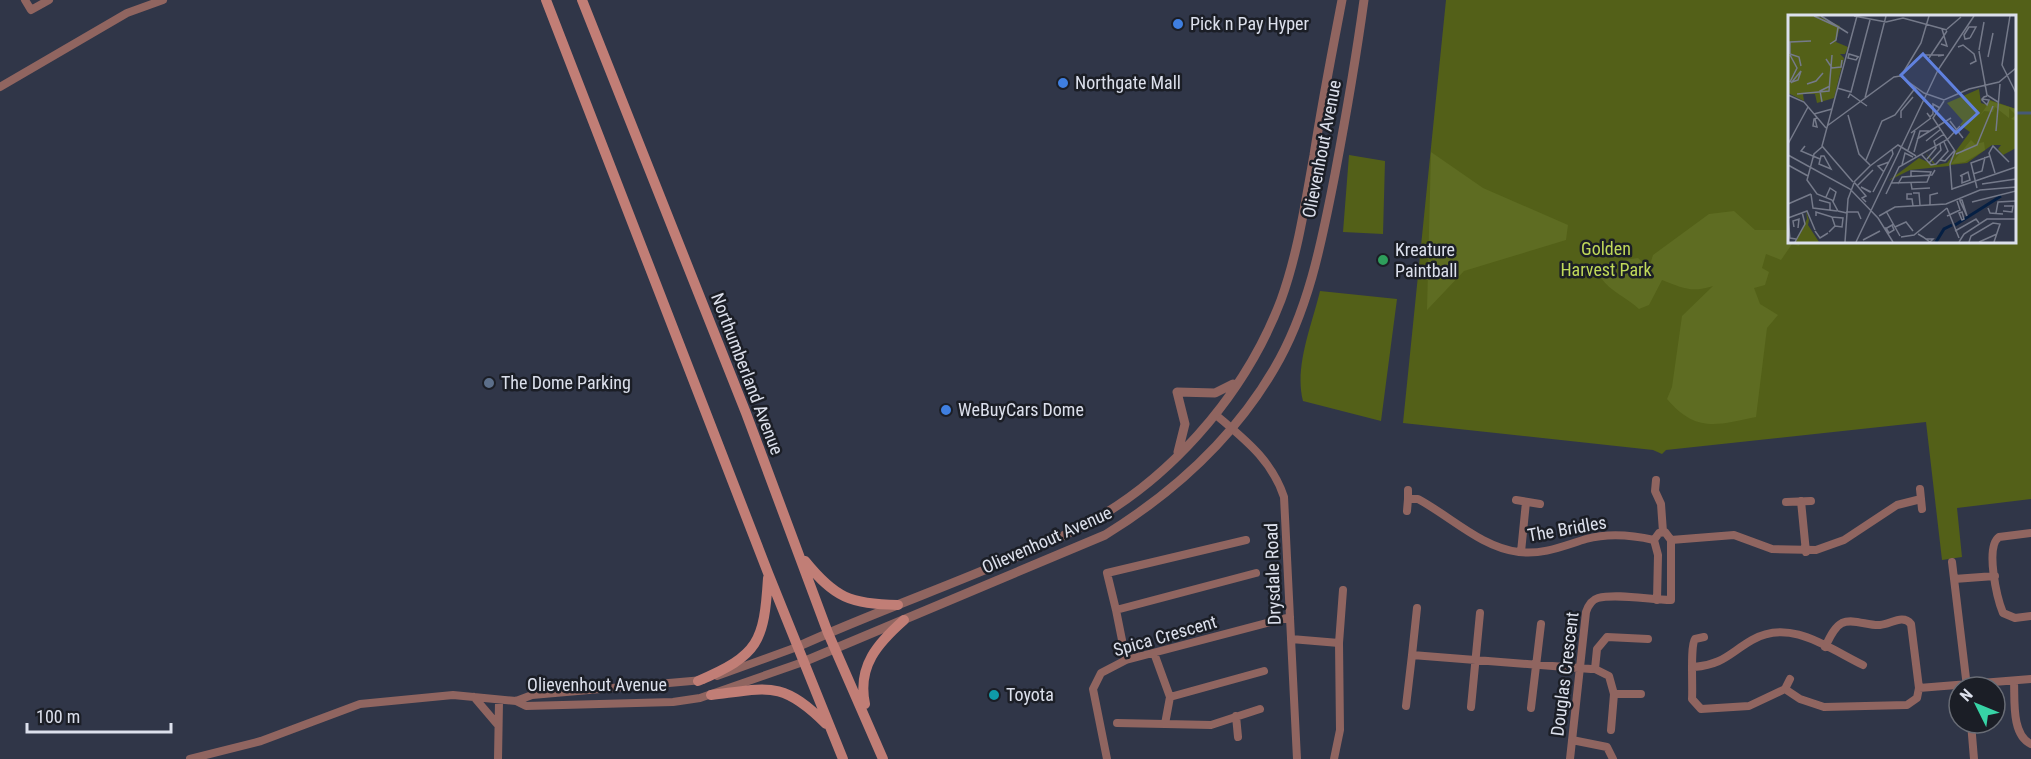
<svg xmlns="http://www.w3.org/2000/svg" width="2031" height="759" font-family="'Roboto Condensed',sans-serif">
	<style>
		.green { fill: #536018; fill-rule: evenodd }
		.forest { fill: #5e6c22 }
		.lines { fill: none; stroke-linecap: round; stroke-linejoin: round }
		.stream { stroke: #465976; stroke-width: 3 }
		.minor { stroke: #906560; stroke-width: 8 }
		.tertiary { stroke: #906560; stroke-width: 9 }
		.secondary { stroke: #c17e76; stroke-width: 10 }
		.shop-dot { fill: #3f7fe0; stroke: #1b1e26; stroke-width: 2 }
		.leisure-dot { fill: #2e9e5b; stroke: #1b1e26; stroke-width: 2 }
		.service-dot { fill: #5c6f8a; stroke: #1b1e26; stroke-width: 2 }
		.culture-dot { fill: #0f9aa8; stroke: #1b1e26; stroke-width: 2 }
		.labels { text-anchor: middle; stroke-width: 5; stroke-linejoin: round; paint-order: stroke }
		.poi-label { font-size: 18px; fill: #dce0ec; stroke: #1b1e26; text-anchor: start }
		.street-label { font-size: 18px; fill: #dce0ec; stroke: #1b1e26 }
		.park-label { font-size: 18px; fill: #c0d95a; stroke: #1b1e26 }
		.inset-river { fill: none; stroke: #051f43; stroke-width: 3 }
		.inset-road { fill: none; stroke: #757a8a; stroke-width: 1.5 }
		.view { fill: #6081df; fill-opacity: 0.15; stroke: #6081df; stroke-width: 3 }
		.inset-edge { fill: none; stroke: #dce0ec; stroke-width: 3 }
	</style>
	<rect width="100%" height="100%" fill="#303648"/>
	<path class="green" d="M1446,0H2031V499L1957,508L1962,557L1942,560L1926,422L1666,450L1662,454L1653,450L1403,423ZM1790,16H2014V242H1790Z
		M1349,155L1385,161L1383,234L1343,232Z
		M1320,291L1397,299L1381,421L1303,401C1294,367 1312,325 1320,291Z"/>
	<path class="forest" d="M1431,152L1483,188L1568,225L1566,240L1464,271L1427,310Z
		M1734,211L1755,230H1789L1790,242H1801L1799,246L1792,244L1781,260L1766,254L1762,268L1769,272L1765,285L1754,288L1760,304L1778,315L1767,328L1756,417C1717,425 1696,433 1667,399L1672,387L1682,316L1713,286C1691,293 1683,288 1662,280L1649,305L1639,309C1625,296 1611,292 1601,278H1617L1623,260L1638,258L1649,268L1653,255L1709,214Z"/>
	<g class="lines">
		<path class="stream" d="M2014,113H2031"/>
		<path class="minor" d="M25,0L31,10L49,0
			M0,87L127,13L163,0
			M1216,415C1244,439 1272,460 1284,497L1297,759
			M1656,480L1655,491L1661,504L1663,532
			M1920,489L1922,509
			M1408,490V499
			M1516,500L1540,504
			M1801,501L1806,552
			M1786,502L1811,501
			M1407,511L1408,499H1418C1450,516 1482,548 1519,552C1543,555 1563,546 1586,539C1608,533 1632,535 1654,540
			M2031,533L1999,537C1985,547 1997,598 2003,613L2015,618L2031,616
			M1671,540L1734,535L1772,549L1816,550L1844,540L1897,505L1921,499
			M1521,552L1526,502
			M1952,562L1967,687
			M1954,579L1995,576
			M1116,610L1107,573L1246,540
			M1704,637L1695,639C1690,646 1693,686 1692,699L1701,709L1749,706L1785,689L1800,699L1824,707L1907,705L1917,698L1919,688L1911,624C1903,614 1891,624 1880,625C1868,626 1853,618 1842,623C1834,627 1829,639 1825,647
			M1291,639L1339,643
			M1154,653L1170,697L1264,671
			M1412,655L1417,608
			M1126,660L1116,610L1256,573
			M1694,667C1724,664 1728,654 1752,640C1790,618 1828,648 1863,665
			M1595,669L1609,676L1614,694H1641
			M717,676L797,647
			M2014,681C2015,699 2011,735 2031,744
			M1919,688L2031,679
			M1785,689L1790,679
			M474,697L497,724
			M516,701L526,706L673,702L700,698L803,662
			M1406,706L1412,655L1591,669H1595L1597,649L1607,637L1648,639
			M1471,707L1480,613
			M1531,708L1541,624
			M1236,716L1238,737
			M1117,723L1165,724L1170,697
			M1971,723L1974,759
			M1165,724L1211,725L1260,709
			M1611,730L1614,694
			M1572,740L1607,747L1613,759
			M190,759L261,741L360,704L453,695L516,701L532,695L703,680
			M498,759L499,702
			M1107,759L1093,689L1101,673L1126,660L1290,617
			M1334,759L1340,730L1339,643L1343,590
			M1570,759L1586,612C1588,606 1591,600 1598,598C1617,593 1651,600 1671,600V540L1665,532L1659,533L1654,540L1658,555L1657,600"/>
		<path class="tertiary" d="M1178,452L1185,424L1177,392L1215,393L1233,384
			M797,647C887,606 982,575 1071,532C1165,487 1244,397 1281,300C1298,253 1305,204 1314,155C1322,103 1332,52 1342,0
			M803,662L1105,535C1173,493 1233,439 1274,369C1309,310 1322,240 1335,174C1346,116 1356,58 1364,0"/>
		<path class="secondary" d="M546,0L768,573L843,759
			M582,0L746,413L828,633L883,759
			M805,561C835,598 850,604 898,605
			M698,681C759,655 764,642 768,578
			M711,695C768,688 782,680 826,724
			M865,704C857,666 878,643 904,620"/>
	</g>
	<g class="shop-dot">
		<circle cx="1178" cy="24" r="6"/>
		<circle cx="1063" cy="83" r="6"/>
		<circle cx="946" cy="410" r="6"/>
	</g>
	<circle class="leisure-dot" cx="1383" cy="260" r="6"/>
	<circle class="service-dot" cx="489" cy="383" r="6"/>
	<circle class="culture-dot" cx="994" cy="695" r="6"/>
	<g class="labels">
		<g class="poi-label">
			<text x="1190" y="30">Pick n Pay Hyper</text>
			<text x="1075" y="89">Northgate Mall</text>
			<text x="1395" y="256">Kreature<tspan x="1395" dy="21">Paintball</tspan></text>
			<text x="501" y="389">The Dome Parking</text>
			<text x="958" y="416">WeBuyCars Dome</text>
			<text x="1006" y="701">Toyota</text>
		</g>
		<g class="street-label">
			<text transform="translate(1322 149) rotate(-79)" y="6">Olievenhout Avenue</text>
			<text transform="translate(747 374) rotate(69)" y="6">Northumberland Avenue</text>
			<text transform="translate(1567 529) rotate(-10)" y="6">The Bridles</text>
			<text transform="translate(1047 540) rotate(-24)" y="6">Olievenhout Avenue</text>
			<text transform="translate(1273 574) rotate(-92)" y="6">Drysdale Road</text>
			<text transform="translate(1165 636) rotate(-16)" y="6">Spica Crescent</text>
			<text transform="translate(1565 674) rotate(-83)" y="6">Douglas Crescent</text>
			<text x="597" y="691">Olievenhout Avenue</text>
		</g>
		<g class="park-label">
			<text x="1606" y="255">Golden<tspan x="1606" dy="21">Harvest Park</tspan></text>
		</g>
	</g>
	<g transform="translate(1788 15)">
		<rect width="228" height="228" fill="#303648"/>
		<path d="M0,1H30L52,11L48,27L60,32L57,39H52L56,43L46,83L29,88L27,79H15L16,86L0,78ZM191,74L193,88L199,90L202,85L228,94V133L215,140L210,134L213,130H204L179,148L162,150L167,139L161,151L122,155L100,166L131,143L146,150L137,137L148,150L159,148L182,117L172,110L175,106L159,88ZM18,196L21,205L20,210L31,227H7L19,204Z" fill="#536018"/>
		<path d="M202,86L228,94V106L223,104L228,100L221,93V103L207,92L205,97L196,96L191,102ZM183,125L187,129L196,127L197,135L177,147L163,149Z" fill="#5e6c22"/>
		<path class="inset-river" d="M167,210L213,181M148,227L156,214L164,210"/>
		<path class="inset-road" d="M26,1L50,12L48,25L42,29M33,1L60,18M66,1L98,7L115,3L159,15M222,1L214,50L228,78M159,14L173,2M182,23L177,24L176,20L181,12H188L182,23M153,29L159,31L154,14M170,32L175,30L186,39L188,46L182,49M191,35L196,7M191,36L199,80L210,87M2,39V27L23,26M2,39L11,42L13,51M2,40L9,53L2,67M136,40H156L150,41M70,42L68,45L60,43L61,39L71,42M200,42L205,18M141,43L159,16M38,44L44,53L53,52L54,45M113,61L133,28L141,1M3,68L13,56L10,65L4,67M19,69L28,66L35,58M49,73L63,77L82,5M9,79L41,76L44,40M0,80L16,87L38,113M60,83L62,79L79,91M77,83L98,1M194,84L201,85L199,90L194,85V84L196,82L199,81M156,86L145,103L167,136L162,149L164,175M34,87L32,76L42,71M139,98L142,102L145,99V89L152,93M26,99L44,94M60,100L71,139L82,150M113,103V96L125,82M27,104L29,112L25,111L26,104L29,103M162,106L175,123M39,111L106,62L112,61L136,78L156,85L181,74L211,67L228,53M208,116L212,69M123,118L143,103M129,124L163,103M138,126L153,114M0,129L20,92M17,131L13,136L32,144M34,132L26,139L19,165L29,179L44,185L50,196L59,198M120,135L127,116M126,137L132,116H141M133,139L143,150L148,149L160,136L156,127M168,139L189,130L205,91M0,140L62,174L90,203L105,227M33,141H36L43,154L31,149ZM139,144L148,133L146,126L156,119M78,145L94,106L107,100L128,72M152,145L157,146L166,136M141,148L153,135L152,129M0,150L20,161M114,150L117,138L125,142M82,151L110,130L128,141M96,157L90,151L101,147M207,158L201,138L205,131L221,147M185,159L194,156L197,142M172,161L180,157L182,165L174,168V161M65,167L34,131L69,1M66,167L78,181L74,183L78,187M66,167L82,151M103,168L139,167L143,157L123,156V161M123,168L124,174L142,173M110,169L114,162L144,160L147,155M194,169L228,164M69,171L85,155M189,173L183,148L202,141M164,174L228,152M82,177L73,172L83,177M85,177L105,139L104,135M125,178H131L132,190M23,179L25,193L49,196M98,179L111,152L160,124L172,111M124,179H119V184H124L125,191M38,182L42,173L48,177L45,187M31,185L42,188V196M172,185H174L179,201L172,186ZM184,187L228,176V172M0,189L23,179M142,190V180L150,178M159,193L171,223M200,193L202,198L215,199M98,196L112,221M215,196L224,197L225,191H216M58,197H70L73,204M174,197L176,204L174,205L171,198ZM208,198L210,187L228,186M28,201V197L44,202M91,201L107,192L158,189L192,175L228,172M159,201L172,195L169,186M0,203L19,196L27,215M0,204L2,223L8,224M104,210L106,215L101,218L98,213H99L106,209M6,212L5,206L11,204L10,213M107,212L118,207L125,216M27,216L32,223L40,218M167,216L188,204L191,208M41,217L47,211L44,202L55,203L54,212L47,211M130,219L135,222L142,227L145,224H138M113,222L126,220L159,193M75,225L92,216M7,227L17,209L14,197M57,227L60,184L66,168M68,227L150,55L186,1M171,227L176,219L199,204H228M181,227L183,221L205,208L212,209L206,227M191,227L209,219"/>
		<path class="view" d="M135,39L190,98L168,118L113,60Z"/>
		<rect width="228" height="228" class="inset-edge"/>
	</g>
	<g transform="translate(1977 705) rotate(313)"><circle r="28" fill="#1b1e26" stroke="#686c75" stroke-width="1.5"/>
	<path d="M0-4.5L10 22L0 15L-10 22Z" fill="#37d4a6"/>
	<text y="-9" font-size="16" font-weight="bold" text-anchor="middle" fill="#dce0ec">N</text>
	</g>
	<path d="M27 723v9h144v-9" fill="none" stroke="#dce0ec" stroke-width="3"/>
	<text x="36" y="723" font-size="18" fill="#dce0ec" stroke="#1b1e26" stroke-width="4.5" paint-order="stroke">100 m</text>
</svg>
